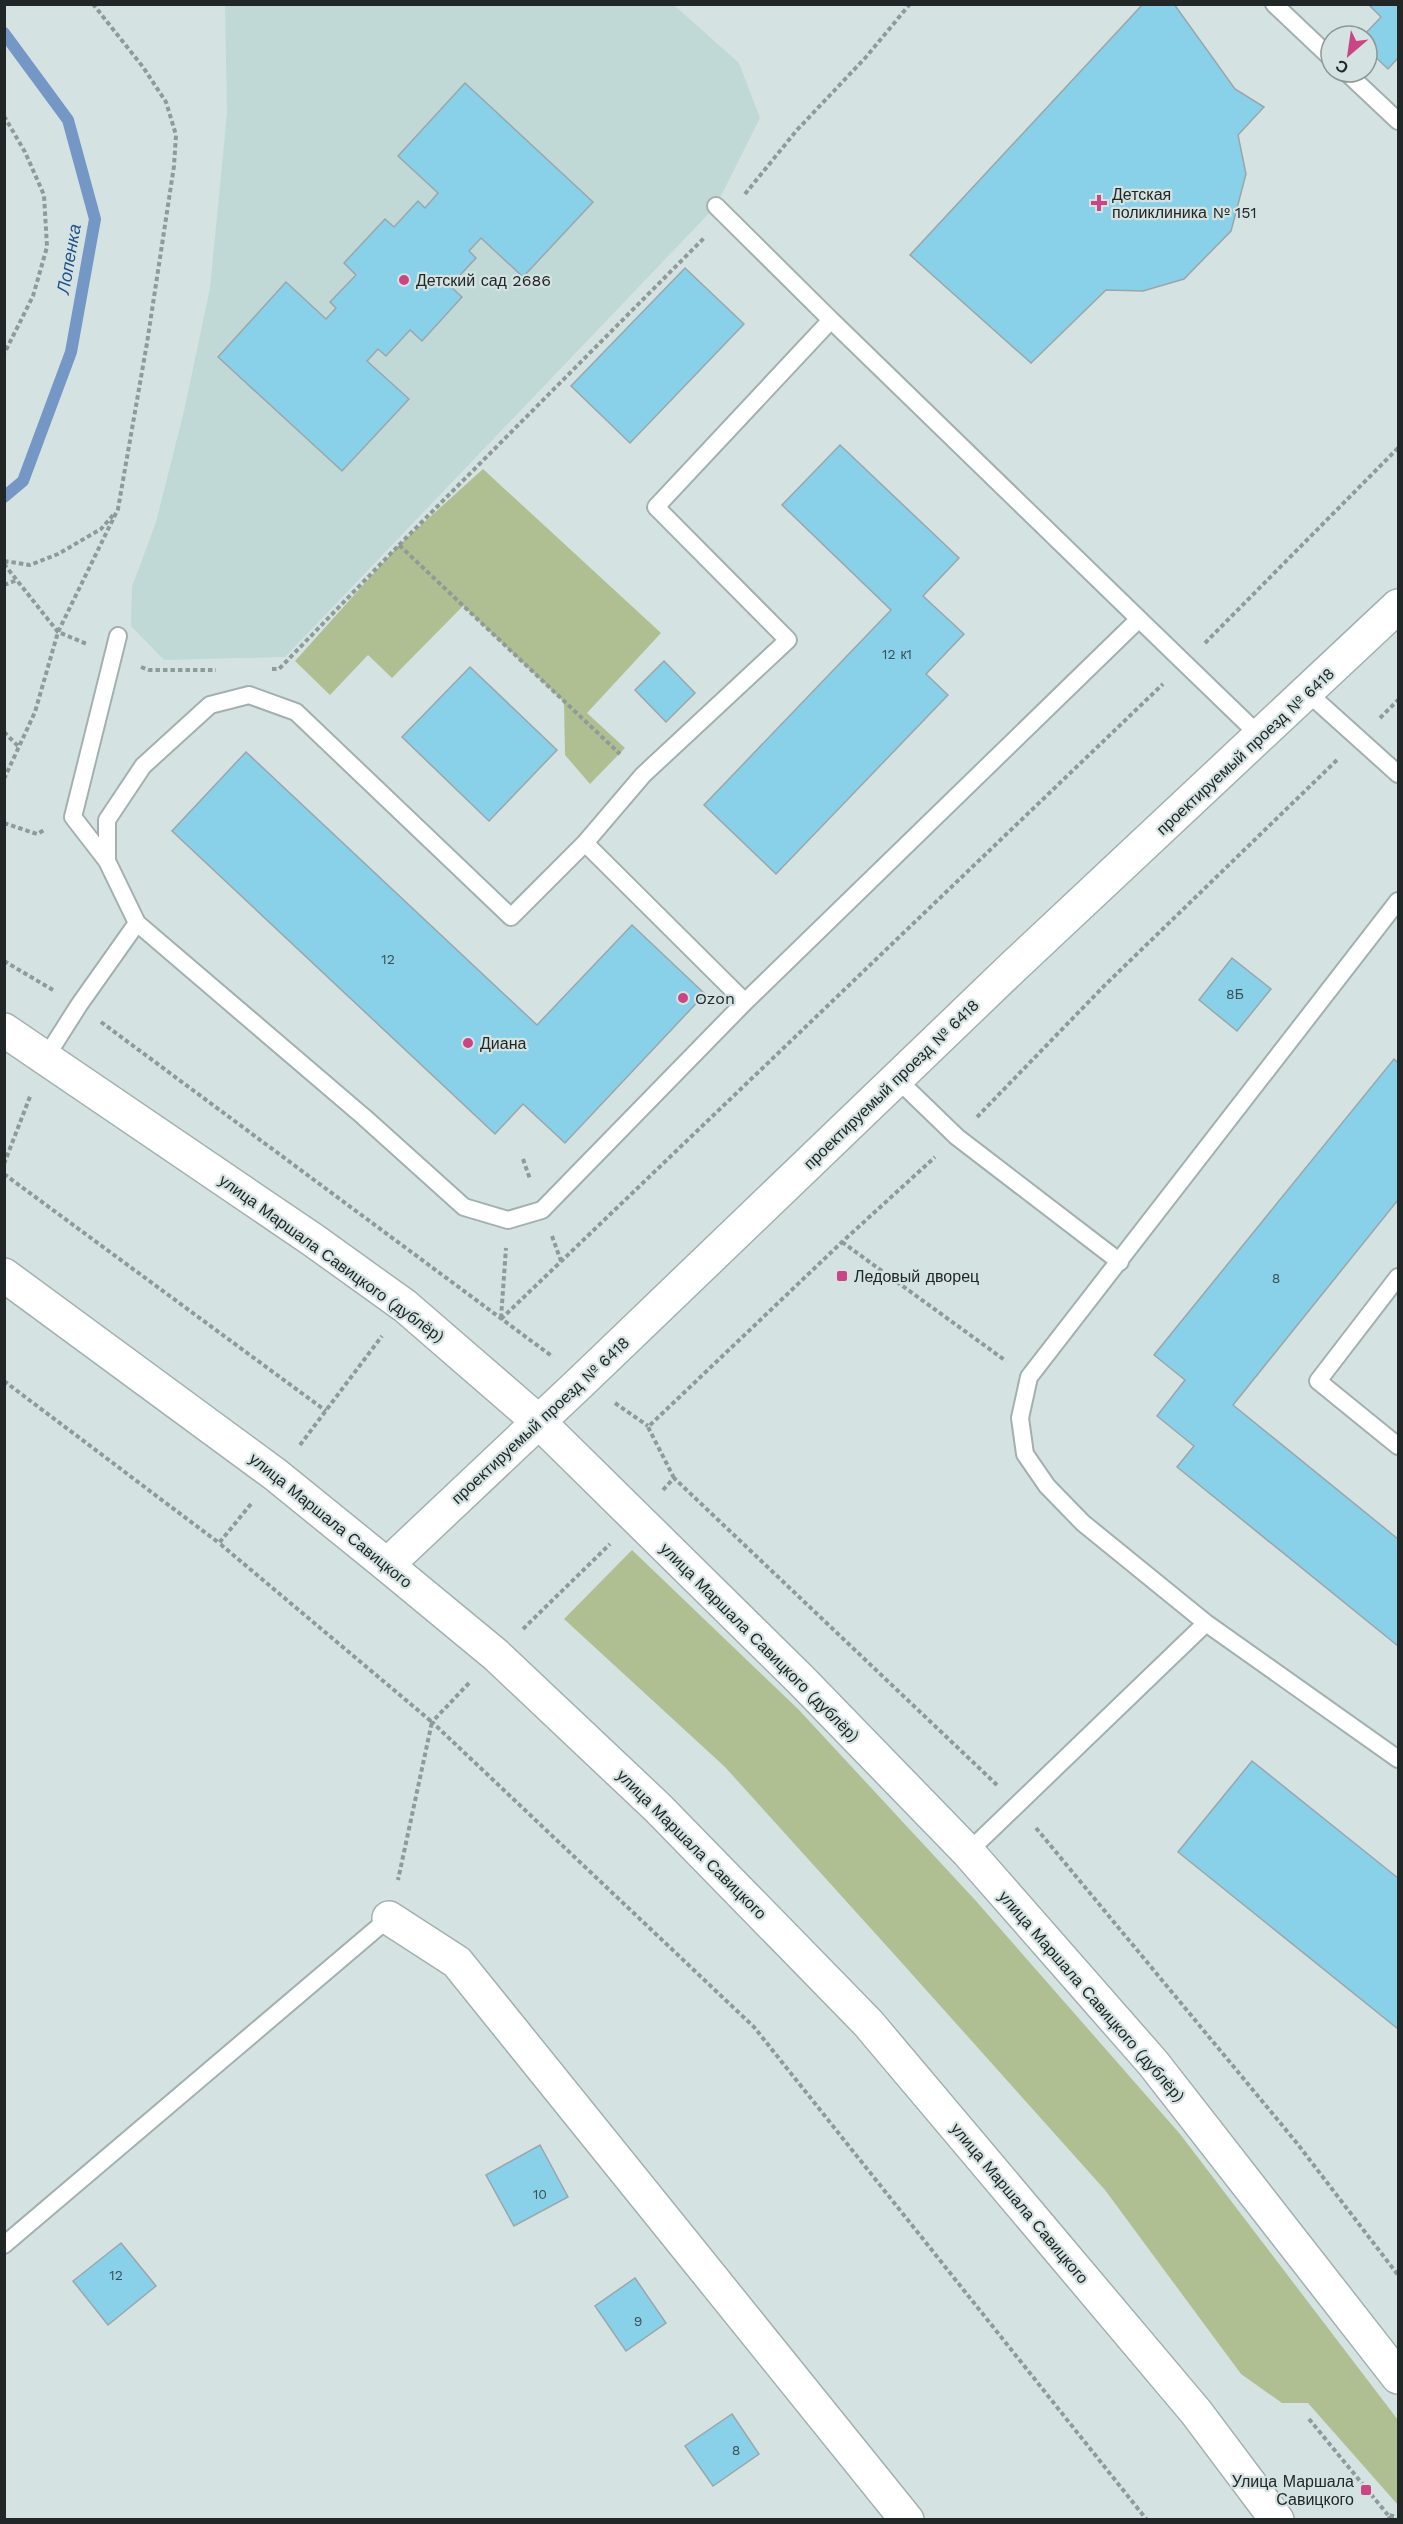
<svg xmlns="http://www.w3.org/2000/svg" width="1403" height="2524" font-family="'Work Sans',sans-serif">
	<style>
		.built { fill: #c1d9d6 }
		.green { fill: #afbf92 }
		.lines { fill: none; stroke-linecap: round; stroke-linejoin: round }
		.stream { stroke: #7497c5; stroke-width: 12 }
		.building { fill: #89d0e9; stroke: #9aa6ab; stroke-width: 1.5 }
		.lane-casing { stroke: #a2b0af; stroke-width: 20 }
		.street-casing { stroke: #a2b0af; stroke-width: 36 }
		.secondary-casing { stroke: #a2b0af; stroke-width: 36 }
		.path { stroke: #8f9b99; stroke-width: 4; stroke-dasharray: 4.5 3; stroke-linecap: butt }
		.lane { stroke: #fff; stroke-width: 16 }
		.street { stroke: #fff; stroke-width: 33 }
		.secondary { stroke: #fff; stroke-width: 33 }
		.poi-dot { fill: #cb4585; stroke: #d4e3e1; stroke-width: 2 }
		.labels { text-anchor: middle; stroke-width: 4.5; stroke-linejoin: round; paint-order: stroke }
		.number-label { font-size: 14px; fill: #3b5157 }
		.poi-label { font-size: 16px; fill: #212726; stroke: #d4e3e1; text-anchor: start }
		.street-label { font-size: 16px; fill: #212726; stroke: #d4e3e1 }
		.water-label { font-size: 18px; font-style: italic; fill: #22518c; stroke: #d4e3e1 }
	</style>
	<rect width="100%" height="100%" fill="#d4e3e1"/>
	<path class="built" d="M225,5H674L739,63L760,118L716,206L285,657L164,660L131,626L132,587L156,522L184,411L210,288L227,113Z"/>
	<path class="green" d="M483,469L661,633L587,713L625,748L590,784L565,755L564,702L463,606L392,678L368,655L330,695L295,661L399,545Z
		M632,1550L799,1710L976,1901L1180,2134L1398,2420V2505L1308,2403H1282L1241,2374L1105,2190L902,1963L725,1767L564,1619Z"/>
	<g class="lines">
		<path class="stream" d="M4,33L68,120L95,219L71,352L23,481L4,497"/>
	</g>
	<path class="building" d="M1143,4H1174L1235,89L1264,107L1238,135L1246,174L1231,231L1184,279L1143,291L1106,290L1031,363L910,255Z
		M1368,4H1398V58L1388,69L1367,49V36H1363L1381,17Z
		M465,83L593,202L523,277L481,238L469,251L476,258L450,286L462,297L422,341L410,330L386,356L378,349L367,361L409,399L342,471L218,357L286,282L326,319L336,308L330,302L356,275L344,263L385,219L394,227L418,201L425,208L438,193L398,156Z
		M685,268L744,324L630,443L571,386Z
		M840,445L959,558L923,596L964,634L926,674L948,695L776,874L704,805L891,610L782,505Z
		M664,661L695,693L666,722L635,690Z
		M470,667L557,750L489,821L402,737Z
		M246,752L537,1025L632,925L705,994L565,1143L523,1104L495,1134L172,831Z
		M1232,958L1271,989L1237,1031L1199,1000Z
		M1394,1059L1398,1063V1200L1233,1405L1398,1539V1646L1177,1467L1194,1446L1157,1416L1185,1380L1154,1355Z
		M1252,1761L1398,1878V2029L1178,1852Z
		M540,2145L568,2197L514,2226L486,2175Z
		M121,2243L156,2286L108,2325L73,2281Z
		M635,2278L666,2323L626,2351L595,2306Z
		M732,2414L759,2454L713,2486L685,2446Z"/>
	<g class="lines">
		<g class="lane-casing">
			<path id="lane" d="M1274,4L1331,58
				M1346,72L1398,121
				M716,206L831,320
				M831,320L1139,619L745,1002L542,1210L508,1220L464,1207L364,1117L137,923L107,861V820L143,766L210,705L249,695L296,712L511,917L585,843L643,775L788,640L656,507Z
				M1139,619L1261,737
				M1308,693L1398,774
				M585,843L745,1002
				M107,861L73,817L118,636
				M1398,901L1029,1377L1020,1418L1025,1454L1047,1486L1083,1523L1206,1623L1398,1759
				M46,1057L79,1005L137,923
				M896,1078L957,1137L1120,1262
				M1398,1277L1318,1381L1398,1446
				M968,1852L1206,1623
				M4,2245L389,1918"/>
		</g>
		<g class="street-casing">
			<path id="street" d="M4,1030L313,1240L405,1306L539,1422L801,1680L968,1852L1153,2063L1398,2377
				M387,1565L583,1380L1013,967L1398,606
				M389,1918L457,1962L907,2520"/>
		</g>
		<g class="secondary-casing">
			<path id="secondary" d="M4,1275L276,1475L387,1565L496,1655L658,1808L868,2023L1196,2412L1277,2520"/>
		</g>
		<path class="path" d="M4,116L25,152L44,195L47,247L33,296L4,354
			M745,194L797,130L866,57L910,4
			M399,545L705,237
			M4,561L30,565L58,554L101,529L114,514
			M4,564L58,632L87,644
			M4,585L17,580
			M1205,643L1398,448
			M141,667L149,670H216
			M272,669H279L399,545L620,754
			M1380,718L1398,700
			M4,732L19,747
			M4,779L35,712L58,632L118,509L147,343L174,166L176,135L166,102L143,67L93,4
			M4,823L37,834L46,829
			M4,961L53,990
			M101,1022L553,1357
			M977,1117L1105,985L1338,759
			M523,1159L530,1179
			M4,1164L31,1094
			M4,1174L326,1411
			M552,1236L561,1261
			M842,1242L1006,1361
			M501,1318L506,1248
			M501,1319L1163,684
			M4,1381L219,1543
			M615,1403L648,1426
			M300,1445L382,1336
			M674,1478L648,1427L842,1242L935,1157
			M663,1490L674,1478L997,1785
			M251,1504L219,1543L432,1722L398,1880
			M523,1629L610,1544
			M469,1683L432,1722L754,2027L1147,2520
			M1036,1828L1296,2142L1398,2275
			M1309,2419L1388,2515
			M1391,2520L1388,2515L1398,2517"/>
		<use href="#lane" class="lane"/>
		<use href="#street" class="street"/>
		<use href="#secondary" class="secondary"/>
	</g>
	<g class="poi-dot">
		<path d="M1096 194h6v6h6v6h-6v6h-6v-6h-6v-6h6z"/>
		<circle cx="404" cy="280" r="6"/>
		<circle cx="683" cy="998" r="6"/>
		<circle cx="468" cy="1043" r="6"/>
		<rect x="836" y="1270" width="12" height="12" rx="3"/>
		<rect x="1360" y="2484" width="12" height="12" rx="3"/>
	</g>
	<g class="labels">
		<g class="number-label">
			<text x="897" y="659">12 к1</text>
			<text x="388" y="964">12</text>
			<text x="1235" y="999">8Б</text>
			<text x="1276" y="1283">8</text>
			<text x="540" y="2199">10</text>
			<text x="116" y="2280">12</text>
			<text x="638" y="2326">9</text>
			<text x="736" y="2455">8</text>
		</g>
		<g class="poi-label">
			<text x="1112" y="200">Детская<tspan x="1112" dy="18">поликлиника № 151</tspan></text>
			<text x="416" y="286">Детский сад 2686</text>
			<text x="695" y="1004">Ozon</text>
			<text x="480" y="1049">Диана</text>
			<text x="854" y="1282">Ледовый дворец</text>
			<text x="1354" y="2487" text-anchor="end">Улица Маршала<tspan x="1354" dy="18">Савицкого</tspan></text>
		</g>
		<g class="street-label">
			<text transform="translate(1245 751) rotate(-43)" y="6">проектируемый проезд № 6418</text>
			<text transform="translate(891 1084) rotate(-44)" y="6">проектируемый проезд № 6418</text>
			<text transform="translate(332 1258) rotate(36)" y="6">улица Маршала Савицкого (дублёр)</text>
			<text transform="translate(540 1420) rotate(-43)" y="6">проектируемый проезд № 6418</text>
			<text transform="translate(331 1520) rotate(39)" y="6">улица Маршала Савицкого</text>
			<text transform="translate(760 1642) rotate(45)" y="6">улица Маршала Савицкого (дублёр)</text>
			<text transform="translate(692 1844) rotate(45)" y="6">улица Маршала Савицкого</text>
			<text transform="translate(1092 1996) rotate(49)" y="6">улица Маршала Савицкого (дублёр)</text>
			<text transform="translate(1020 2203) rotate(50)" y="6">улица Маршала Савицкого</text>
		</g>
		<g class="water-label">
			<text transform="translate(69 259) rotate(-80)" y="6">Лопенка</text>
		</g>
	</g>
	<rect width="1403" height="2524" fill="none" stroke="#212726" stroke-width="12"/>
	<g transform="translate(1349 54) rotate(209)"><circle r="28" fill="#d4e3e1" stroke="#8c9896" stroke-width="1.5"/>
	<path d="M0-4.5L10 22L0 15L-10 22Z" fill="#cb4585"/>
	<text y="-9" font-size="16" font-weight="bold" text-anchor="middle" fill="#212726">С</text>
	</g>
</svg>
